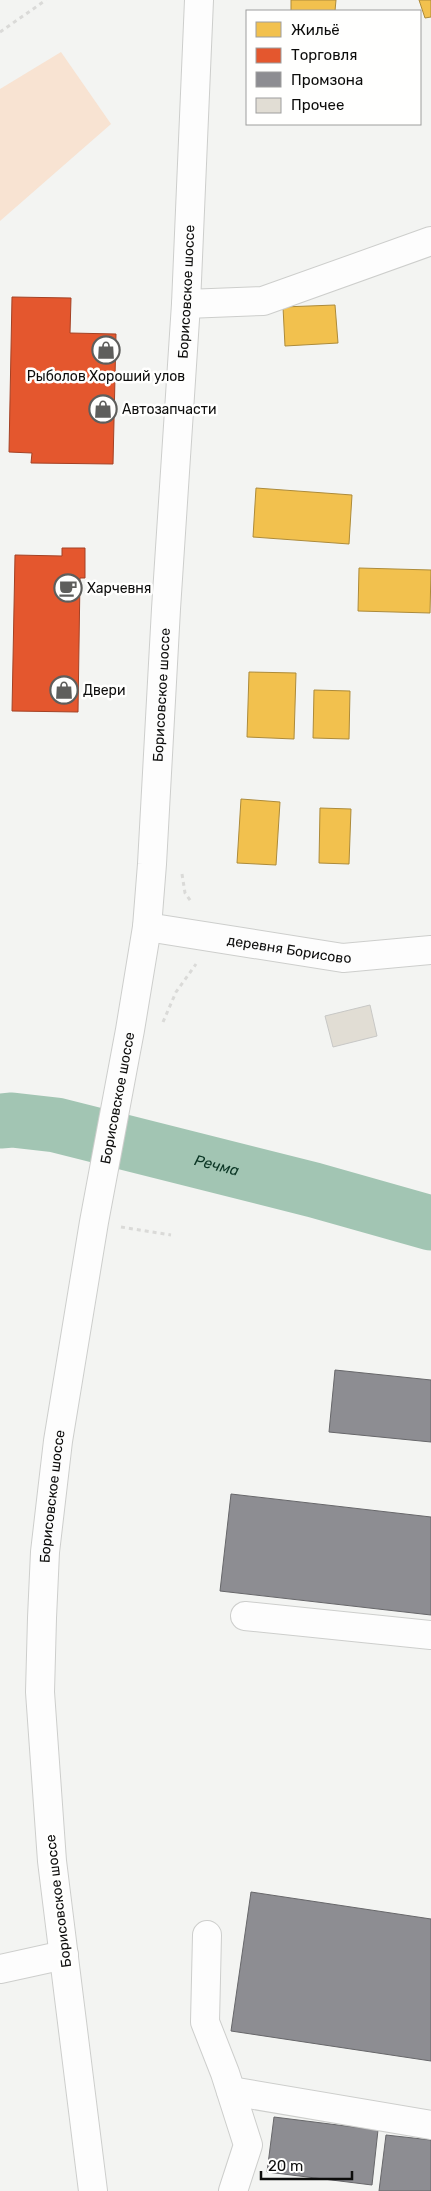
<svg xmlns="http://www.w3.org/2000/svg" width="431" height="2191" font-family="Rubik,sans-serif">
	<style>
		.green { fill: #f8e3d2 }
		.homes { fill: #f2c14e; stroke: #ad8b3a }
		.shops { fill: #e4572e; stroke: #a44124 }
		.industry { fill: #8d8d92; stroke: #67676a }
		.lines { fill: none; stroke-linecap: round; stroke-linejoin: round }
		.river { stroke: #a2c5b3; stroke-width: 55 }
		.building { fill: #e1ddd4; stroke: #c7c7c5 }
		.minor-casing { stroke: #cdcecc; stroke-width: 30 }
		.major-casing { stroke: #cdcecc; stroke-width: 30 }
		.path { stroke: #dadad8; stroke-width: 3; stroke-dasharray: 4 4; stroke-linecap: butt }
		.minor { stroke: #fdfdfd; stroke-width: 28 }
		.major { stroke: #fdfdfd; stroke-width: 28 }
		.labels { text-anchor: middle; stroke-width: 5; stroke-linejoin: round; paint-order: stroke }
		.street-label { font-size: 14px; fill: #0d0d0c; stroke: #fffffe }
		.poi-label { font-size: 14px; fill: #0d0d0c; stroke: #fffffe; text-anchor: start }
		.water-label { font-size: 15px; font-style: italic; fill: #0a3524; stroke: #fffffe }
	</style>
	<rect width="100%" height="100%" fill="#f3f4f2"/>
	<path class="green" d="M61,52L111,124L0,221V89Z"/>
	<path class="homes" d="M291,0H336L335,11H291Z
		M419,0H431V17L425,18Z
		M335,305L338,343L285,346L283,307Z
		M256,488L352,495L349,544L253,537Z
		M359,568L431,570L430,613L358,611Z
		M249,672L296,673L294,739L247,737Z
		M314,690L350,691L349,739L313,738Z
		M241,799L280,802L276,865L237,863Z
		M320,808L351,809L349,864L319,863Z"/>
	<path class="shops" d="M12,297L71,298L70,333L116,334L113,464L31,463L32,453L9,452Z
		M62,548H85V578H80L78,712L12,711L15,555L62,556Z"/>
	<path class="industry" d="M335,1370L431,1380V1442L329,1432Z
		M231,1494L431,1517V1615L220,1591Z
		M251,1892L431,1919V2061L231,2031Z
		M274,2117L378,2130L372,2185L267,2172Z
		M386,2135L431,2140V2191H379Z"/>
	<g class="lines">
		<path class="river" id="s1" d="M0,1121L12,1120L56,1125L314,1190L431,1223"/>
	</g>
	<path class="building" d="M370,1005L377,1036L333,1047L325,1016Z"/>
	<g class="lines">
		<g class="minor-casing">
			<g id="minor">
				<path d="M186,304L263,301L431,241"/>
				<path id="s2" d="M147,927L343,958L431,950"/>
				<path d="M245,1616L431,1635"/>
				<path d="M207,1935L205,2022L225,2073L248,2145L233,2191"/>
				<path d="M0,1969L64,1955"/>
				<path d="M231,2091L431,2125"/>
			</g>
		</g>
		<g class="major-casing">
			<g id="major">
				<path id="s3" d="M93,2191L52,1861L40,1692L42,1618L45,1552L58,1441L94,1222L130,1030L147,927L152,864L166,609L186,304L199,0"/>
			</g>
		</g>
		<path class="path" d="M0,32L46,0
			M182,874L185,893L192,903
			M163,1022L176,992L196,964
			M121,1227L171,1235"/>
		<use href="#minor" class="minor"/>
		<use href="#major" class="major"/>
	</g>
	<defs>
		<g id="shop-ring" transform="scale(1.4375)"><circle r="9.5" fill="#fffffe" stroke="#5e5e5c" stroke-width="1.5"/><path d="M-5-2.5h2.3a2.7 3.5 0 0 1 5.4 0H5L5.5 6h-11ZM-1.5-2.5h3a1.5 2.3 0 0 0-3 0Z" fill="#5e5e5c"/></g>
		<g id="cafe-ring" transform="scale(1.4375)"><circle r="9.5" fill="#fffffe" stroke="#5e5e5c" stroke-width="1.5"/><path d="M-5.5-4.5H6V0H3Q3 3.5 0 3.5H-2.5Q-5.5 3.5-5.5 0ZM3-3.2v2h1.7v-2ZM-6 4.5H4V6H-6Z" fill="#5e5e5c"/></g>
	</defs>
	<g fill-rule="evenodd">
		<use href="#shop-ring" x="106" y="350"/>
		<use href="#shop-ring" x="103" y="409"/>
		<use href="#cafe-ring" x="68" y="588"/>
		<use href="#shop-ring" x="64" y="690"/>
	</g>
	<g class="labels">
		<g class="street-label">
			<text dy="5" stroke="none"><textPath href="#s3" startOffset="1912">Борисовское шоссе</textPath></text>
			<text dy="5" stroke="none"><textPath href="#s3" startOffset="1508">Борисовское шоссе</textPath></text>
			<text dy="5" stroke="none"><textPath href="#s2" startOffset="144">деревня Борисово</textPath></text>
			<text dy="5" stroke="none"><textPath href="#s3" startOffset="1102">Борисовское шоссе</textPath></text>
			<text dy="5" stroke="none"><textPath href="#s3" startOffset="698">Борисовское шоссе</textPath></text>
			<text transform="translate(58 1901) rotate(-97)" y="5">Борисовское шоссе</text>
		</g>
		<g class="poi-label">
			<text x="106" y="381" text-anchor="middle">Рыболов Хороший улов</text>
			<text x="122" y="414">Автозапчасти</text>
			<text x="87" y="593">Харчевня</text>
			<text x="83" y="695">Двери</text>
		</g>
		<g class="water-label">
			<text dy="5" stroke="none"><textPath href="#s1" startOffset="222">Речма</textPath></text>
		</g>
	</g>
	<rect x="246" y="10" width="175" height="115" fill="#fffffe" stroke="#9e9e9d"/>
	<rect x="256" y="22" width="25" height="15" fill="#f2c14e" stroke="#9e9e9d"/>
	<text x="291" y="35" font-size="15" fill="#0d0d0c">Жильё</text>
	<rect x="256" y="48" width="25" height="15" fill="#e4572e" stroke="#9e9e9d"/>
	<text x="291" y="60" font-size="15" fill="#0d0d0c">Торговля</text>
	<rect x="256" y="72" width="25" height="15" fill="#8d8d92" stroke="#9e9e9d"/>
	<text x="291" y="85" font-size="15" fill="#0d0d0c">Промзона</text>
	<rect x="256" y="98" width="25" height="15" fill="#e1ddd4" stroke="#9e9e9d"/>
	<text x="291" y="110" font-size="15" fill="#0d0d0c">Прочее</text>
	<path d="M261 2171v8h91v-8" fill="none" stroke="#0d0d0c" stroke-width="2.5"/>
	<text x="268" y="2171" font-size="15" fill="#0d0d0c" stroke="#fffffe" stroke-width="4" paint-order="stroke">20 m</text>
</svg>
